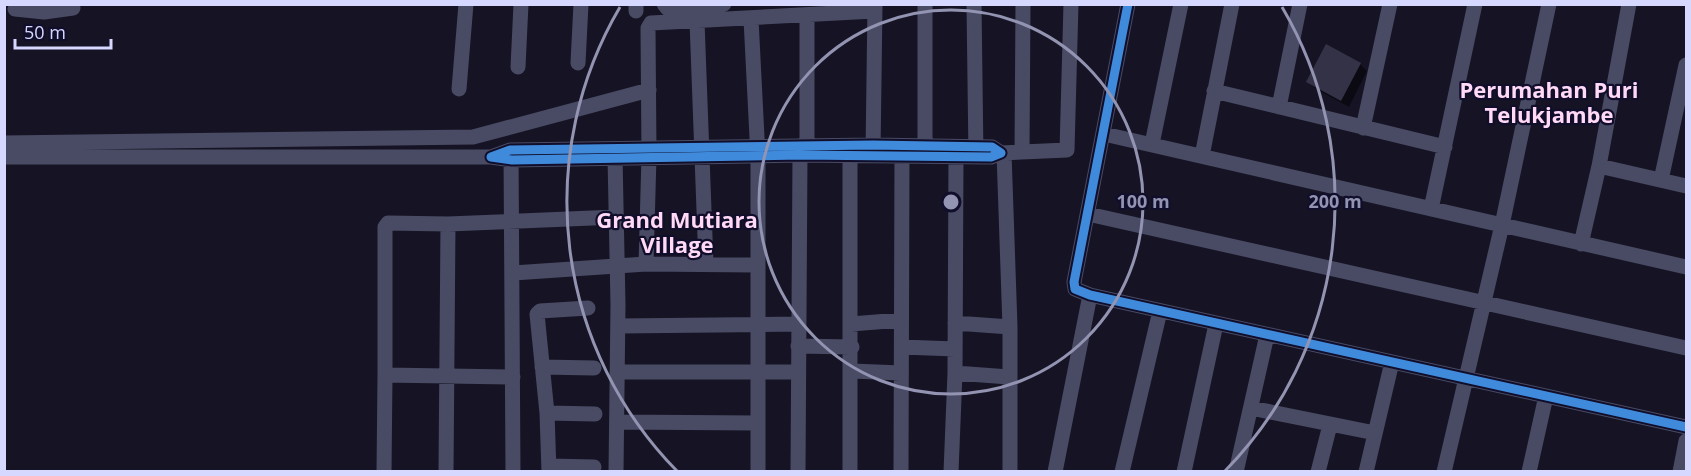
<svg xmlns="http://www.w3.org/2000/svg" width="1691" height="476" font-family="'Open Sans',sans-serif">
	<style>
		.shadow { fill: #0007 }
		.building { fill: #343246 }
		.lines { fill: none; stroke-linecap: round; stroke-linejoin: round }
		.street { stroke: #494b65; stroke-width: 15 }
		.cycleway-casing { stroke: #100e2a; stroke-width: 13 }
		.cycleway { stroke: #408adc; stroke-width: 9 }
		.ring { fill: none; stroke: #9393b2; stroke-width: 3 }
		.labels { text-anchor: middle; stroke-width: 4.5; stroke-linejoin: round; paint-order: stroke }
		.neighbourhood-label { font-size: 22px; font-weight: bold; fill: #ffd9f6; stroke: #100e2a }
		.centre { fill: #9393b2; stroke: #100e2a; stroke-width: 3 }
		.ring-label { font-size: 18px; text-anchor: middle; font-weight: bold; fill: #9393b2; stroke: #100e2a; stroke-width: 4.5; stroke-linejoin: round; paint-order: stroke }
	</style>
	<rect width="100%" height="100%" fill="#161424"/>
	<path class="shadow" d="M1360,64L1367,71L1349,107L1316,89L1308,82Z"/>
	<path class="building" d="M1326,44L1361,63L1341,101L1306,82Z"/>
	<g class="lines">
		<path class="street" d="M664,4L668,9L675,10L724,4
			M974,4L976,157
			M1128,4L1074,282L1075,289L1090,295L1686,427
			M15,9L44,12L73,8
			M636,11V4
			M807,15V153
			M751,19L758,157V472
			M697,21L706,264
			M578,63L581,4
			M518,67L521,4
			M459,89L466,4
			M1214,91L1445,147
			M1279,107L1300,4
			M1363,128L1390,4
			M1104,134L1686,267
			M4,143L473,137L649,90
			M1152,144L1181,4
			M873,145L992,147L1001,153L991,157L800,155L512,160L491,157L510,150Z
			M511,151L513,472
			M1022,152L1023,4
			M873,153L875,4
			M1001,153L1067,150L1071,4
			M1004,153L1010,327V472
			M925,154V4
			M850,155V472
			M615,156L618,305L616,472
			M1202,156L1232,4
			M4,157H491
			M1599,166L1686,186
			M1661,180L1686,65
			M1431,209L1475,4
			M1088,214L1686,348
			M1581,244L1599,166L1629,4
			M646,264L649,156L648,28L651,23L874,11
			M513,273L646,264L756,265
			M955,323L1010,327
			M851,324L901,320
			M618,326L798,324
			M798,346L852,347
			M902,347L955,349
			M542,367L594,368
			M852,371L901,373
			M617,372H798
			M955,373L1009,377
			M513,377L385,375V227L388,223L448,224L616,217
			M1251,408L1375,433
			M547,413L595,414
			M618,422L757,423
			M549,466L594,467
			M384,472L385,375
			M446,472L448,224
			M549,472L547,413L537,314L540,311L588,308
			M798,472L800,155
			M901,472L902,156
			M951,472L955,373L956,157
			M1055,472L1090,295
			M1122,472L1160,311
			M1184,472L1216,324
			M1236,472L1267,335
			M1318,472L1330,425
			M1366,472L1392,362
			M1444,472L1502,225L1549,4
			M1529,472L1546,396
			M1680,472L1686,441"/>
		<g class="cycleway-casing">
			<path id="cycleway" d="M1128,4L1074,282L1075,289L1090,295L1686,427
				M873,145L992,147L1001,153L991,157L800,155L512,160L491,157L510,150Z"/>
		</g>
		<use href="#cycleway" class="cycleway"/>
	</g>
	<g class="ring">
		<circle cx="951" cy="202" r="192"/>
		<path d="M677 471A384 384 0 0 1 620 7M1282 7A384 384 0 0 1 1225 471"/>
	</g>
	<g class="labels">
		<g class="neighbourhood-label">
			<text x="1549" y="98">Perumahan Puri<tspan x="1549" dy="25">Telukjambe</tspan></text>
			<text x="677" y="228">Grand Mutiara<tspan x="677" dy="25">Village</tspan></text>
		</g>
	</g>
	<circle cx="951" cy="202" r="9" class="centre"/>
	<g class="ring-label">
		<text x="1143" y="208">100 m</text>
		<text x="1335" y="208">200 m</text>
	</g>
	<rect width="1691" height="476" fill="none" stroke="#d7d8ff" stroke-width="12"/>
	<path d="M15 39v9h96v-9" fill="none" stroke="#d7d8ff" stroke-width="3"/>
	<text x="24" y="39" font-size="18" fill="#d7d8ff" stroke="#100e2a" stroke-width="4.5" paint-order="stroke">50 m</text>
</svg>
